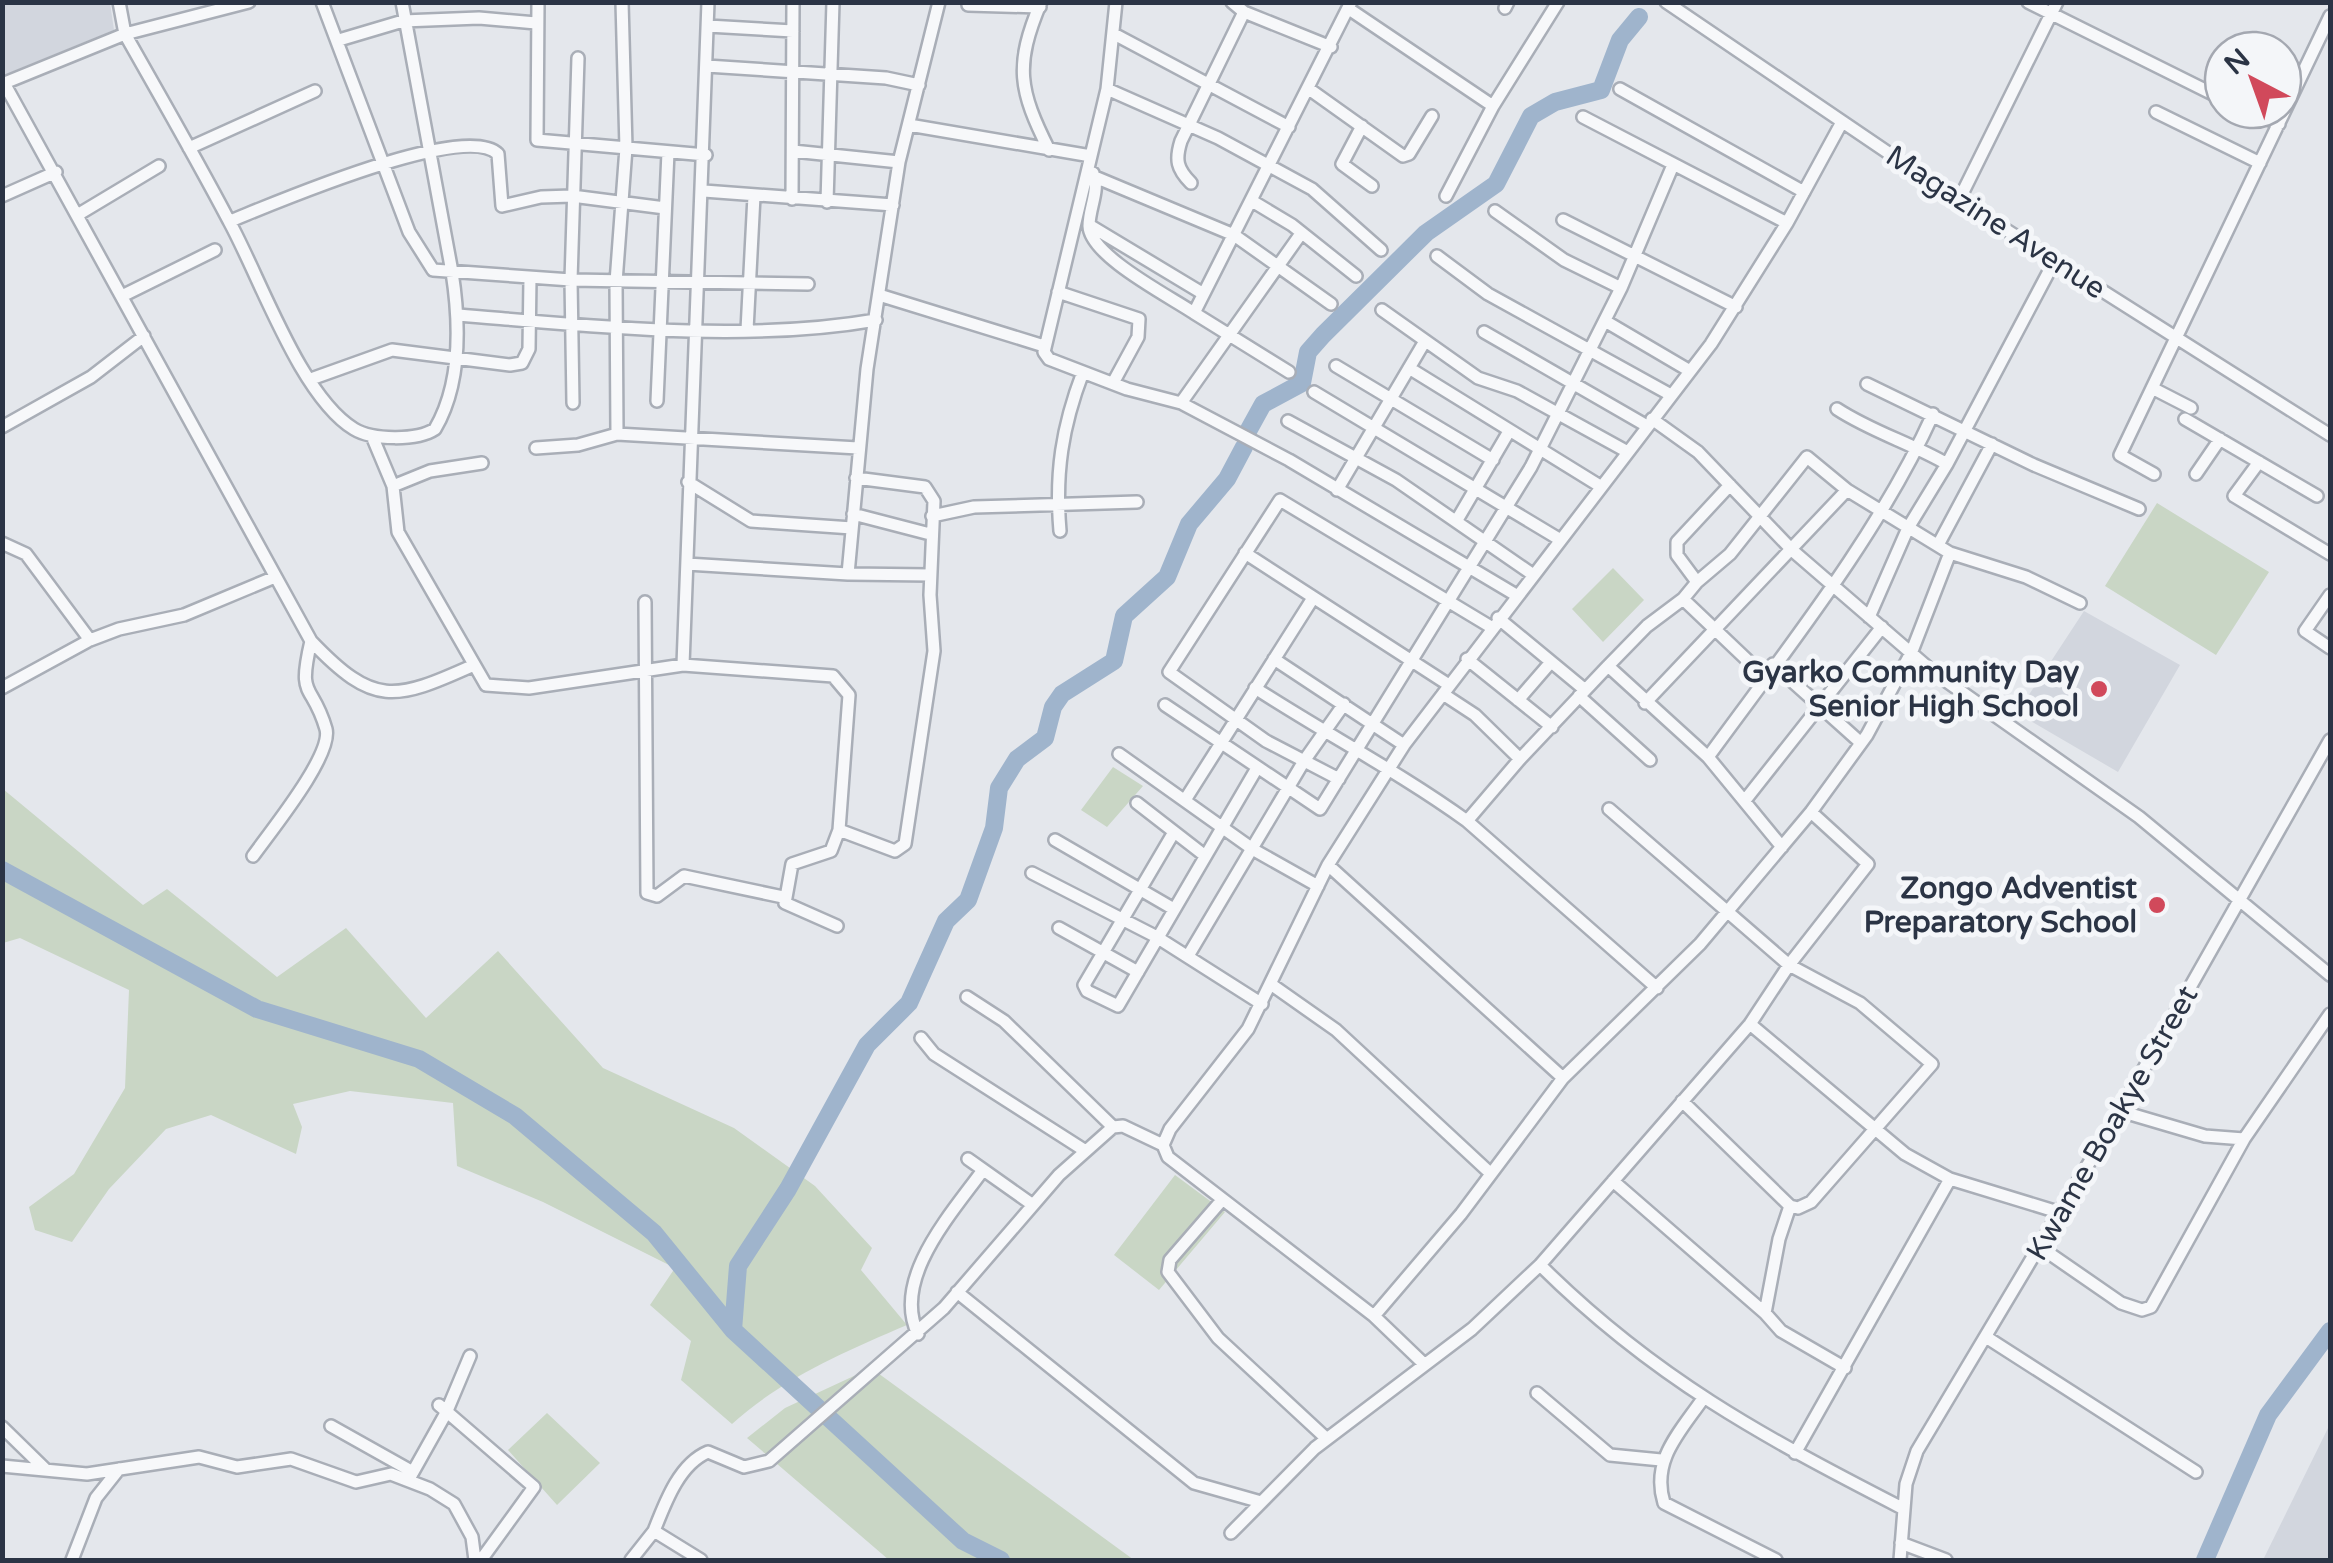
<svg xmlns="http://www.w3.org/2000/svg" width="2333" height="1563" font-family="'Varela Round',sans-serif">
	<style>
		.built { fill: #d2d6de }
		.green { fill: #c9d6c5 }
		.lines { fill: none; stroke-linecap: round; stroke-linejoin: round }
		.river { stroke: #9fb4cc; stroke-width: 18 }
		.minor-casing { stroke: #a9aeb7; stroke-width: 16 }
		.minor { stroke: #f7f8fa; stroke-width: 11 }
		.poi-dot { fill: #d1495b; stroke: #f4f6f9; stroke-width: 4 }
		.labels { text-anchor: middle; stroke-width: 10; stroke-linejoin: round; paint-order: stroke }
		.street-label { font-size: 30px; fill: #2b3445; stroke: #f4f6f9 }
		.poi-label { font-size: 30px; font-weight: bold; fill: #2b3445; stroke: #f4f6f9; text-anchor: end }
	</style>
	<rect width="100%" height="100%" fill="#e4e7ec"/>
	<path class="built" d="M2,3H110L114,30L4,75Z
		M2084,611L2180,665L2118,772L2017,713Z
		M2330,1424V1560H2263Z"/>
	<path class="green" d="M2157,503L2269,572L2216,655L2105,586Z
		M1613,568L1644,600L1603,642L1572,609Z
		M1113,767L1143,786L1107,827L1081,810Z
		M3,789L143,905L167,889L277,977L346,928L426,1018L498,951L603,1068L734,1128L815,1186L872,1248L861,1270L907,1325C844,1352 783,1378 732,1424L681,1380L691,1341L650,1305L675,1268L543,1202L457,1166L453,1103L350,1091L293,1104L302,1127L296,1154L211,1115L166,1129L109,1189L72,1242L35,1230L29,1207L74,1174L125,1088L129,990L20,938L3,943Z
		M1175,1175L1225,1212L1159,1290L1114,1255Z
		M871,1368L1134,1560H889L747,1438L785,1408Z
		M547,1413L600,1463L557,1505L508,1450Z"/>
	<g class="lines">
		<path class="river" d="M1247,433L1263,404L1302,383L1308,352L1323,335L1426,233L1496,184L1531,116L1555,102L1601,90L1620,40L1639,17
			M2,870L257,1009L419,1059L515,1116L654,1233L733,1330L963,1541L1001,1560
			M733,1330L738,1266L788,1189L867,1045L909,1003L946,921L968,900L994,828L999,788L1017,759L1045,738L1053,707L1062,694L1114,661L1124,616L1167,577L1189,524L1227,479L1244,447
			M2205,1560L2268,1415L2330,1331"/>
		<g class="minor-casing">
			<path id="minor" d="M249,2L125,34C160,96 196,158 229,221C260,277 300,396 354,429C372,440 417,441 435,429C462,383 460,323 452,272L402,2
				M322,2L409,232L433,270L571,280L808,284
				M538,2L537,140L706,155
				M1041,2C1014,66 1019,90 1049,150
				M1116,2L1107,89L1044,352L1049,359L1127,389L1181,403L1289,460L1516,595
				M1232,2L1244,12L1331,47
				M1666,2L1943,190L2330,435
				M2028,2L2223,99
				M968,5L1040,7
				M1505,8L1508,2
				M1349,9L1493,106
				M708,26L793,31
				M1114,34L1289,127
				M339,40L403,21L479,18L536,23
				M707,66L886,78L919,85
				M4,83L311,641C374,707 394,701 474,665
				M2,84L125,34L119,2
				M1107,89L1218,138L1312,189L1381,250
				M1309,89L1403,156L1409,154L1432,116
				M1620,89L1804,192
				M2247,110L2279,124
				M2156,112L2260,163
				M1583,117L1787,223
				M909,125L1091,156
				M1362,126L1342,164L1372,186
				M189,148L315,91
				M793,151L899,162
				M1093,173C1100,191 1089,207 1089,226C1090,256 1169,296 1194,313
				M1095,177L1234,235L1331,304
				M1191,183C1177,169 1175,160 1181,141L1244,12
				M704,191L893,205
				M2,196L56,172
				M1446,196L1493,106L1558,2
				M792,199L793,2
				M1959,200L2057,2
				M1252,201L1292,225L1356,276
				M827,202L833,2
				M1495,211L1564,260L1621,288
				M79,214L159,166
				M1563,220L1736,307
				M230,221C273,204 464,121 498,154L502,206L541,197L572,196L665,208
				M1089,225L1202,293
				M1437,256L1488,294L1671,395
				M1058,292L1139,319L1138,337L1113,383
				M879,295L1044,346
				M122,296L215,250
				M1382,310L1478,378L1517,391L1626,451
				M459,315C592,326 744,343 876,320
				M1605,321L1690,371
				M747,330L754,196
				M1484,332L1647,426
				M1336,366L1493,460
				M1409,368L1600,486
				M1289,372L1194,313L1351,2
				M311,379L392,350L510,365L522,363L529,349L530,278
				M1867,384L2034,465L2139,509
				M2152,388L2191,408
				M1314,392L1559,539
				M657,401L668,152
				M573,403L571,280L578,58
				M1181,403L1300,235
				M1837,409C1872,432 1911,443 1947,464
				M1652,419L1698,452L1793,551L1932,671L2139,817L2330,975
				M2185,419L2317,496
				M1288,421L1396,480L1532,574
				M2,427L91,377L144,336
				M617,434L616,282L626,148L622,2
				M372,436L393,486L398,532L486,685L529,688L683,665L833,676L849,695L839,830L895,851L905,844L934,651L930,595L934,501L925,487L856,478
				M536,448L578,445L617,434L858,448
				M2259,462L2234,496L2330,554
				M2154,474L2120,455L2330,16
				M2196,474L2220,439
				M688,482L751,521L852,528
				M1730,485L1677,542V555L1697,582L1683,599L1765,677
				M393,486L430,471L482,463
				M1337,490L1425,341
				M853,514L930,534
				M932,516L974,507L1137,502
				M1457,520L1508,433
				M1060,531C1055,473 1062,427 1083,372
				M2,543L26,554L90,640
				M1938,545L1992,444
				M1245,553L1449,685
				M687,564L848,574L867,369L899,162L939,2
				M848,574L930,575
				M1697,582L1730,554L1807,457L1847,490L1950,553
				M2330,595L2305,631L2330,648
				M645,602L647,893L657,896L684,876L783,897
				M1869,617L1908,528L1947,464L2055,260
				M1498,618L1584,689
				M1274,659L1404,745
				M1467,659L1552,727
				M1773,664L1861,743
				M683,665L708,2
				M1608,666L1647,626L1683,599
				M2,688L90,640L119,629L184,615L275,577
				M1255,688C1326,734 1399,772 1467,821
				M1443,694L1475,715L1520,759L1608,666L1708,757L1782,847
				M1579,696L1650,760
				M1518,700L1551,662
				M1645,703L1847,490
				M1165,705L1320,809L1531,467L1621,288L1673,165
				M1119,754L1254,850L1318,886
				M1708,757C1786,650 1879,534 1933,414
				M1520,759L1467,821L1657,988
				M1339,779L1266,741L1169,672L1280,500L1491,627
				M1746,799L1882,627
				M1185,800L1313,598
				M1137,803L1204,855
				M1609,809L1789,965L1860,1003L1932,1064L1811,1202L1798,1208L1790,1206L1682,1101
				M1174,832L1084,985L1087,991L1118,1006L1257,768
				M1055,840L1172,908
				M253,856C270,832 333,755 326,729C312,681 297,701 311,641
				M1328,865L1563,1078
				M1032,873L1155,936L1262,1004
				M837,926L785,903L792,864L831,851L839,830
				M1059,928L1138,972
				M1188,956L1304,761L1344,704
				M1272,985L1336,1030L1489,1172
				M967,997L1004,1021L1113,1127
				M1750,1024L1905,1154L1950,1179L2061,1213
				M921,1038L934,1054L1084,1150
				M2120,1111L2205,1136L2244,1139L2330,1014
				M968,1159L1033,1205
				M1613,1181L1765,1313
				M1222,1200L1170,1260L1168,1272L1218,1338L1327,1439
				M1790,1206L1779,1239L1765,1313L1781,1331L1845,1368
				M2040,1247L2121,1303L2142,1310L2151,1307L2244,1139
				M1540,1265C1654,1378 1762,1436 1902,1508
				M957,1292L1194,1483L1261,1502
				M1374,1316L1461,1214L1563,1078L1700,944L1811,812L1867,735L1912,651L1950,553L2026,577L2080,603
				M918,1334C891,1279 952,1213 983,1170
				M1986,1337L2196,1472
				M1424,1364L1374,1316L1168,1157L1163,1145L1170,1129L1248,1029L1328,865L1404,745L1711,344L1787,223L1842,122
				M1537,1393L1610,1455L1661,1460
				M1702,1400C1679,1433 1651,1461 1664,1503L1776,1560
				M439,1405L534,1487L481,1560
				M331,1426L413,1472
				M2,1427L45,1469
				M1795,1453L1950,1179
				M2,1466L87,1474L199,1457L237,1467L291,1459L356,1482L391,1474L430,1489L454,1504L472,1537L475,1560
				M409,1479L446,1413L470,1356
				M654,1531C665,1503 679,1464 708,1452L744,1467L769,1461L944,1308L1059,1175L1113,1127L1123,1126L1163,1145
				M1231,1533L1315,1448L1472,1329L1540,1265L1750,1024L1789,965L1868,864L1811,812
				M1901,1543L1946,1560
				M72,1560L96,1498L119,1469
				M631,1560L654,1531L701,1560
				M1900,1560L1906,1484L1917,1451L2120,1111L2330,740"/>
		</g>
		<use href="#minor" class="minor"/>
	</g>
	<g class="poi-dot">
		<circle cx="2099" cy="689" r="10"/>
		<circle cx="2157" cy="905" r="10"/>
	</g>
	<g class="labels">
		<g class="street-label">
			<text transform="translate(1996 222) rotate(33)" y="10">Magazine Avenue</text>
			<text transform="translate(2112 1123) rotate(-60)" y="10">Kwame Boakye Street</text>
		</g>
		<g class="poi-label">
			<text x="2079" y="682">Gyarko Community Day<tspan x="2079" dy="34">Senior High School</tspan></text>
			<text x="2137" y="898">Zongo Adventist<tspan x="2137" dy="34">Preparatory School</tspan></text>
		</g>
	</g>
	<rect width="2333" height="1563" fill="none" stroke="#2b3445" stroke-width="10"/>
	<g transform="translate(2253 80) rotate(319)"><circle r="48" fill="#f4f6f9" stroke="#a4a8b1" stroke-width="2.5"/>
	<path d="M0-8L18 38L0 25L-18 38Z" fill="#d1495b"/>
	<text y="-15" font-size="28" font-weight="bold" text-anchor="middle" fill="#2b3445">N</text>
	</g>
</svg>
